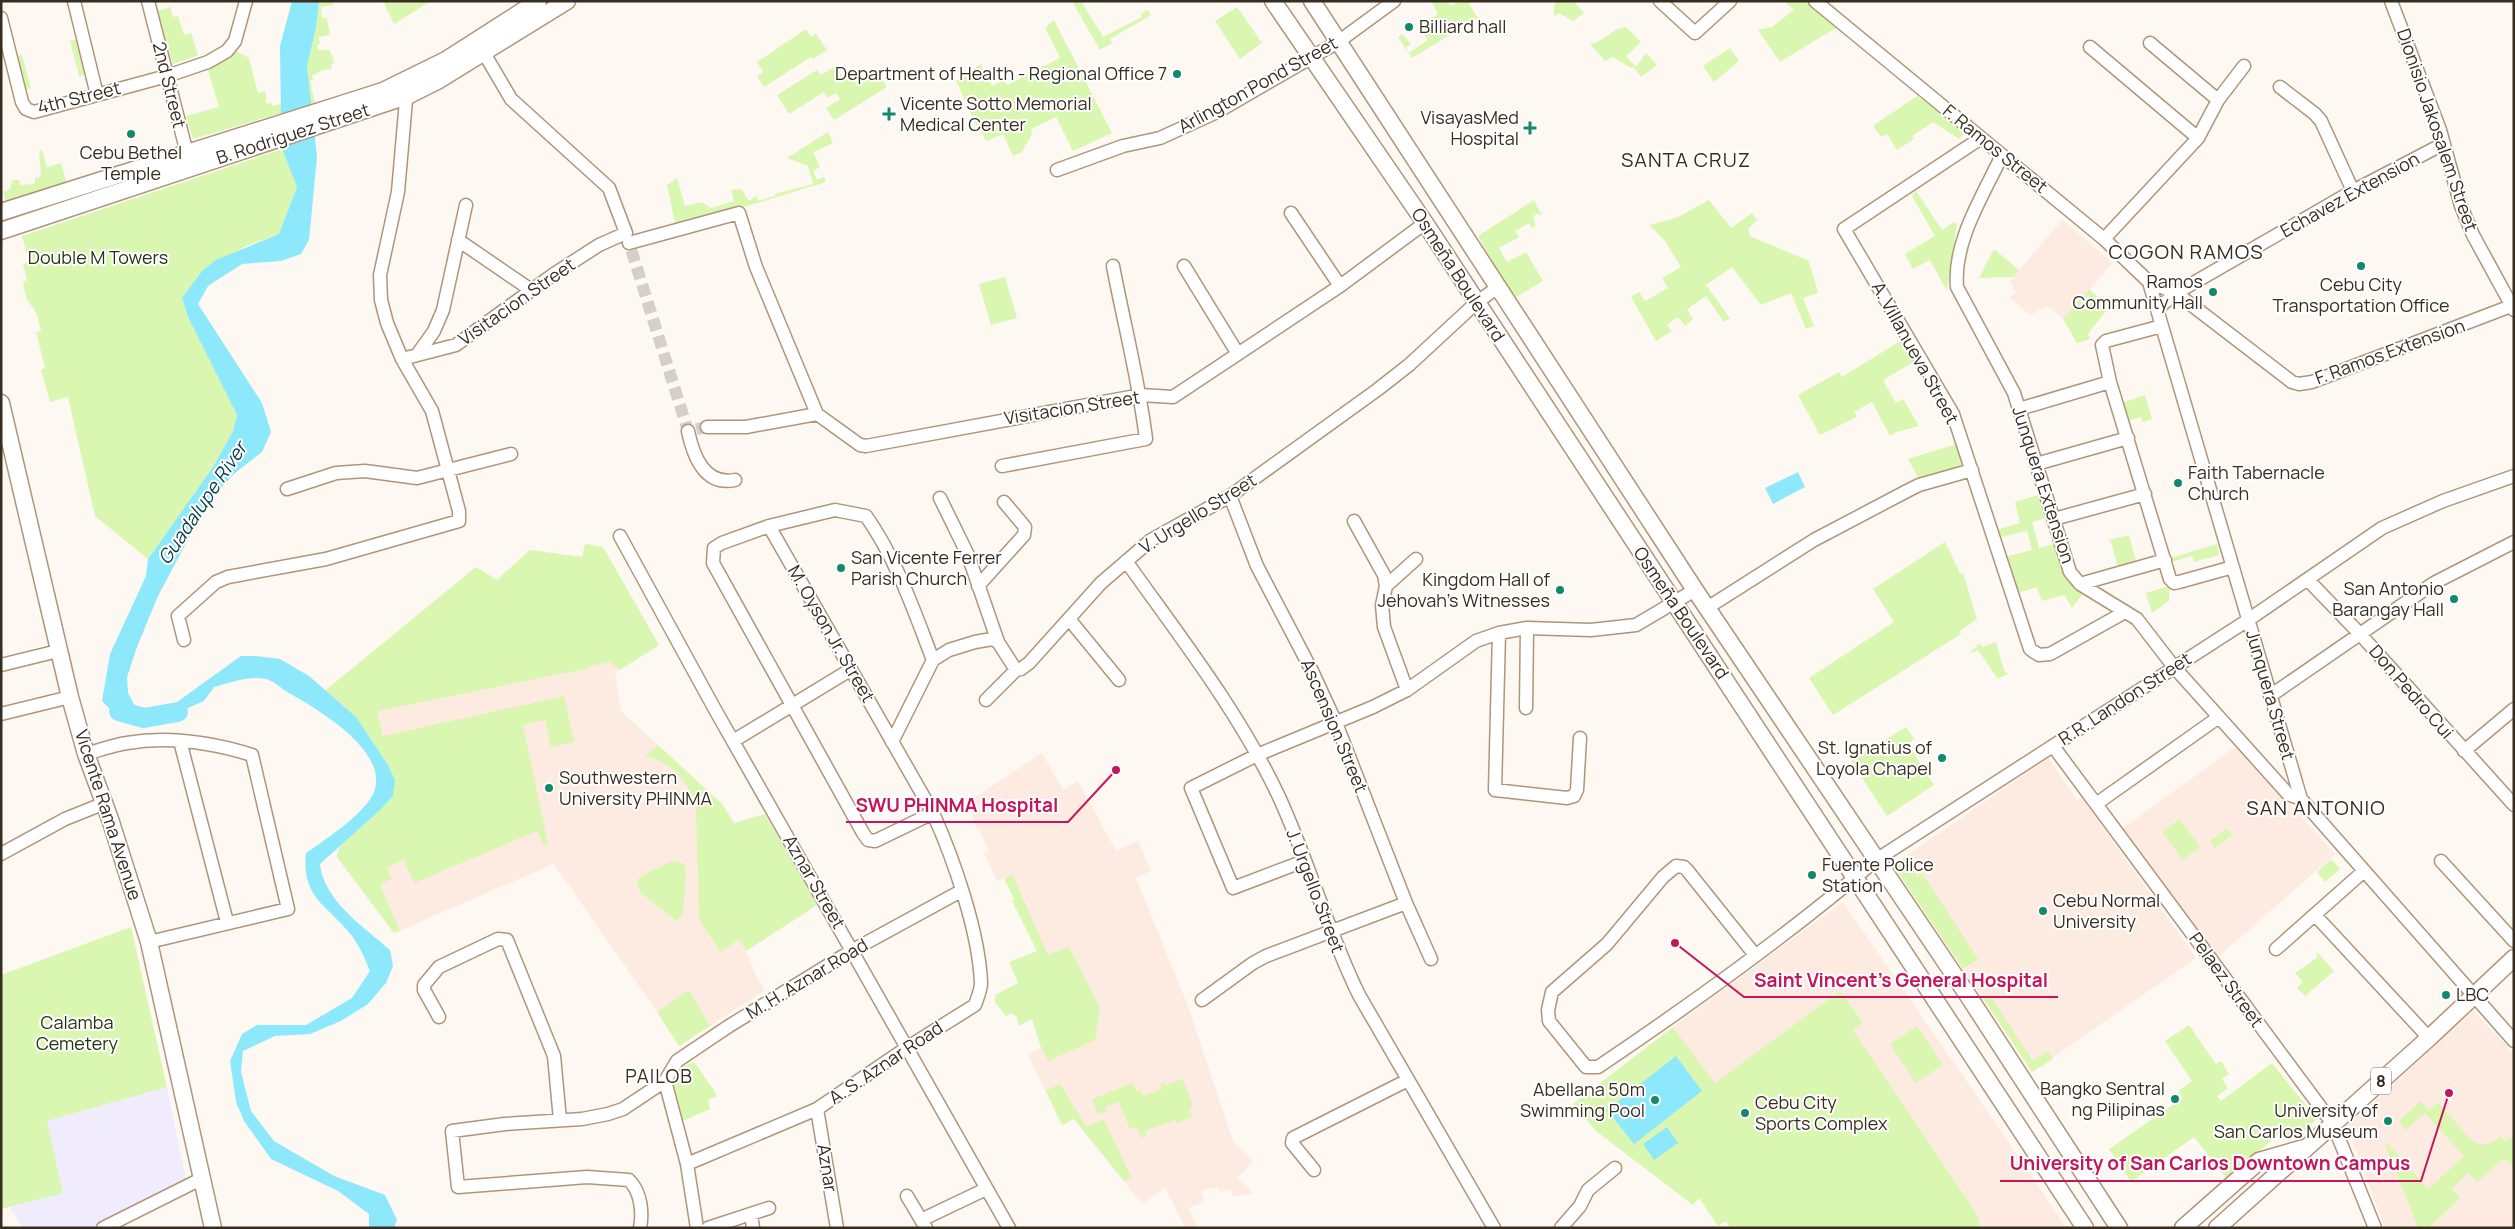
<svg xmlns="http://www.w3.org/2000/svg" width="2515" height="1229" font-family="Manrope,sans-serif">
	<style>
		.industrial { fill: #f1ecfd }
		.education { fill: #fdebe1 }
		.green { fill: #d9f7b0 }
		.water { fill: #8ee8fc }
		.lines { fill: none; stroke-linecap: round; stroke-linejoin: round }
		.river { stroke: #8ee8fc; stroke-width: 20 }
		.minor-tunnel { stroke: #d5cfc8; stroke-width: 12; stroke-dasharray: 12 6; stroke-linecap: butt }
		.minor-casing { stroke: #af957a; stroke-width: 15 }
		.major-casing { stroke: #af957a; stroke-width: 19 }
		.minor { stroke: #fff; stroke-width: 12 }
		.major { stroke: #fff; stroke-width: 16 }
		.poi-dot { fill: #11896a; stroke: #fff; stroke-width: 2 }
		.labels { text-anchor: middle; stroke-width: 4; stroke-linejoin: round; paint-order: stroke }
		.shield { fill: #fff; stroke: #736c64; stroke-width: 1 }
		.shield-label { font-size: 16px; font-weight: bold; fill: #372d21 }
		.poi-label { font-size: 18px; fill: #372d21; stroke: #fff; text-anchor: start }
		.street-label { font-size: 18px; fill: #372d21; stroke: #fff }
		.park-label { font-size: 18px; fill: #273412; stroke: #fff }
		.water-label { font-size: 19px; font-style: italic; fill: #033e48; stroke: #fff }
		.neighbourhood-label { font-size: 19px; letter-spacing: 1px; fill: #372d21; stroke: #fff }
		.quarter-label { font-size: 20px; letter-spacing: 1px; fill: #372d21; stroke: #fff }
		.leader { fill: none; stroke: #c2185b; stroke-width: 2 }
		.callout-dot { fill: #c2185b; stroke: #fff; stroke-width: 2 }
		.callout-label { font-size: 19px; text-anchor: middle; font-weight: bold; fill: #c2185b; stroke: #fff; stroke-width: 4; stroke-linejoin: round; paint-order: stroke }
	</style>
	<rect width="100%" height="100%" fill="#fdf8f2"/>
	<path class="industrial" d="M167,1087L186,1180L91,1228H23L10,1207L63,1193L47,1121Z"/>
	<path class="education" d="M2062,220L2113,263L2063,319L2047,306L2030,315L2010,298L2016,292L2010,281Z
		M585,544L603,547L659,645L615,672L621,711L722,804L734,823L765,814L817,905L746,951L756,975L765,990L679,1046L657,1012L554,864L394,933L337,857L339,847L393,796L326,690L476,567L497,580L530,550L582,557Z
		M2237,746L2335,854L2218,957L2120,830Z
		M1042,753L1063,790L1078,781L1116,851L1138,841L1151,871L1136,878L1186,1001L1233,1142L1253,1162L1237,1178L1253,1193L1233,1197L1231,1189L1220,1192L1218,1187L1201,1191L1204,1202L1188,1208L1198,1228H1185L1165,1187L1142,1204L1074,1119L1062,1125L1028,1055L1041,1047L1015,960L1040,951L1005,878L997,881L985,854L989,852L980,829L977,830L968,802Z
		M2048,758L2078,801L2082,798L2196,958L2032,1072L1893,865Z
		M1843,902L2034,1179L2066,1228H1980L1974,1210L1853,1030L1715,1083L1673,1027Z
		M2473,1011L2514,1053V1228H2385L2347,1126Z"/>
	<path class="green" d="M319,1H333V5L321,7L322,18H327L330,35L319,37L320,44L317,45L318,50H330L334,62L331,65L332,69L322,70L312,76L313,80L310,81L315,104L310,106L307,66L316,28Z
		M383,1H431L394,24Z
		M1072,1H1081L1103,37L1142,17L1141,14L1148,10L1151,15L1110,39L1112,43L1100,50Z
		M1431,1H1447L1451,6L1458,1H1472L1469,4L1478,18L1412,58L1398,37L1402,34L1411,44L1406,47L1409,53L1428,40L1418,25L1438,14Z
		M1557,1H1573L1584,13L1573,21L1559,13L1554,16V6Z
		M1784,1H1809L1839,26L1780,62L1758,30L1772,27L1794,10Z
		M170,7L173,17L178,16L184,35L191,33L198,55L173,64L157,11Z
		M1237,7L1262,43L1240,59L1215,21Z
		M1054,20L1112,133L1073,151L1056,117L1031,129L1032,134L1022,152L1013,156L1003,134L986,141L982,132L976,125L956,81L981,64L992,86L1004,80L1007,85L1060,58L1045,28Z
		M1626,27L1641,42L1626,56L1636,67L1646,53L1657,65L1641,77L1633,67L1631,68L1613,57L1605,61L1590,44C1604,42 1612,28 1626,27Z
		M806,29L811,37L816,34L827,50L813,59L811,57L764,87L757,76L763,72L757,62Z
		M80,38L89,74L79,76L70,41Z
		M1730,48L1739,61L1714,82L1703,66Z
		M236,51L249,58L258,93L266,91V104L271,103L272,106L281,104V113L193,139L186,116L219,107L207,67Z
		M22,55L31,88L23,90L14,57Z
		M836,66L843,78L855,70L862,80L877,71L887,87L834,120L826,108L840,99L836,93L828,98L824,92L789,114L777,95L817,70L821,75Z
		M1917,96L1967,131L1959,139L1933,122L1912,136L1914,139L1897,150L1887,134L1881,137L1873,126Z
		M828,132L833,143L813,152L820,167L813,171L817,180L824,177L826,182L744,207L675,223L667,185L677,178L685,206L702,202L711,208L734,201L731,190L741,189L749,201L756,196L758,201L775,196V194L813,184L808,166L787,158Z
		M282,149L297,187L279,234L246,246L202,271L182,298L188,317L237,415L233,431L213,467L148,559L95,516L68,397L50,402L41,370L45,368L36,332L41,331L36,312L26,298L23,282L27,280L23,264L29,262L22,236Z
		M42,150L47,167L61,163L67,183L6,201L3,192L10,189L12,180H19L20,185L35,184V178L41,177L39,151Z
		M1916,191L1942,230L1954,222L1957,224L1947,291L1930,260L1913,269L1905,254L1935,236L1912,196Z
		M1534,200L1542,215L1536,214L1533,217L1536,226L1532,228L1529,223L1515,231L1519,237L1499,248L1507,262L1526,252L1543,281L1513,299L1478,236Z
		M1709,200L1731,228L1752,213L1757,220L1748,229L1750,236L1809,261L1818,293L1803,298L1814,326L1806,329L1791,293L1761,305L1732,267L1706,285L1730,318L1724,322L1706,296L1687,309L1693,319L1685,326L1678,317L1667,325L1672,331L1656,341L1631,297L1639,292L1645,301L1668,288L1662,278L1681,267L1665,241L1649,225L1676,218Z
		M1994,249L2019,270L2013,277L1979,278Z
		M1005,277L1017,318L991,325L979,284Z
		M2089,289L2109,307L2088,334L2090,339L2077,343L2063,319Z
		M1902,340L1915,361L1883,380L1896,403L1903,399L1919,426L1896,432L1890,436L1872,402L1854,412L1857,417L1820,435L1798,395L1839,372L1842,377Z
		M2145,395L2152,419L2143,422L2141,417L2127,421L2122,403Z
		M1960,443L1967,469L1920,481L1908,459Z
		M2042,494L2049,517L2032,522L2039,548L2057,543L2069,574L2082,595L2072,608L2064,595L2042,601L2037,587L2018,593L2005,557L2032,550L2027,531L2000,537L1999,529L2020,523L2015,502Z
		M2129,535L2137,564L2118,567L2111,542L2108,540Z
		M1945,542L1960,573H1963L1977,619L1960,631L1961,634L1833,715L1809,678L1894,622L1873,589Z
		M585,544L603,547L659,645L620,670L610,662L590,666V668L377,711L383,736L564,696L574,742L551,747L545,720L523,725L548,844L544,846L537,831L414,883L404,860L387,867L392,879L380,884L400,931L394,933L337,857L339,847L380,810L395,780L388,765L356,717L326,690L476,567L497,580L530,550L582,557Z
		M2217,544L2219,555L2194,562L2192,556L2169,563L2170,558Z
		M2169,586V601L2152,613L2146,593Z
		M1996,642L2004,670L2008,674L1998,679L1978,650L1972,653L1971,651L1977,647L1976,645L1981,644L1982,647Z
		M1906,727L1914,739L1908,744L1934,785L1887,816L1851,761Z
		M658,745L722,804L734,823L765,814L817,905L746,951L739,939L720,952L699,919L696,805C685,778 674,764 645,756Z
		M2180,819L2200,847L2183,860L2162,832Z
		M2227,828L2232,835L2215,848L2210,841Z
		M1905,857L1917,876L1922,873L1978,959L1963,969L1893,865Z
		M2331,859L2340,869L2325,882L2317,872Z
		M672,861L684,864L686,871L683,915L676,921L640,892L637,881L640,877Z
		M1012,874L1048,955L1069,947L1100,1008L1095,1040L1048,1061L1041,1047L1032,1019L1019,1026L1017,1017L1012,1013L1006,1016L995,1002V995L1018,983L1009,962L1037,951L1012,901L1014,899L1004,879Z
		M131,927L167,1087L47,1121L63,1193L1,1209V975Z
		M2318,953L2334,971L2305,996L2297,988L2303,982L2295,973L2318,957L2316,954Z
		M689,990L710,1026L679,1046L657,1012Z
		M1840,991L1863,1023L1853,1030L1974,1210L1978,1216L1980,1228H1730L1726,1221L1718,1226L1699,1198L1693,1205L1596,1131L1573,1104L1673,1027L1715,1083Z
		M1989,994L2033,1061L2048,1051L2053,1059L2032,1072L1983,998Z
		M2189,1025L2216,1064L2221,1061L2229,1074L2222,1079L2228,1088L2217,1096L2221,1101L2272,1063L2317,1119L2300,1135L2277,1136L2226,1178L2194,1137L2131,1182L2109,1149L2183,1098L2178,1091L2192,1081L2165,1041Z
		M1917,1026L1943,1065L1916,1083L1890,1044Z
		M694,1062L716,1093V1097L708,1100L710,1109L682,1121L671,1083L676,1070Z
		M1183,1079L1193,1106L1189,1108L1192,1117L1177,1123L1175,1120L1145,1131L1146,1136L1141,1138L1137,1127L1130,1129L1119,1102L1106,1107L1107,1111L1098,1114L1092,1099L1133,1083L1136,1091L1140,1090L1143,1096L1162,1089L1160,1084L1165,1082L1166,1085Z
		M1060,1084L1086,1126L1104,1120L1131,1177L1125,1182L1074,1119L1062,1125L1046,1091Z
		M2421,1101L2429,1110L2438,1102L2472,1141C2483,1147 2492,1145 2500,1136L2506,1141L2514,1135V1168L2504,1158L2477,1182L2468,1173L2452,1189L2460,1198L2428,1228H2418L2385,1144L2389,1145L2428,1189L2464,1156L2425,1113L2406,1130L2399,1121Z"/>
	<path class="water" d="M292,1H319L316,28L307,66L317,157L309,240L301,254L281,261L242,264L208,286L198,304L262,403L271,432L262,452L235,473L208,502L158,596L137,647L127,677L128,693L135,706L149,711L170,707L241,656H256L280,659L309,676L356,717L388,765L395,780L393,796L380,810L320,864C324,901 364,927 390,950L393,966L386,983L368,1004L341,1021L310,1034L275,1036L243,1051L241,1072L251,1111L274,1141L334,1176L385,1195L397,1220L394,1228H369V1214L338,1191L271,1159L244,1121L236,1102L230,1061L242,1034L257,1025H306L352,998L370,971C365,959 360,947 352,936C329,906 301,899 306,853C325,840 369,811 375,789C386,749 317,709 289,693C282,689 274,681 266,679C250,675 229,683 214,687L204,701L169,716L125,719L114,713L102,701L110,654L146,576L148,559L213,467L233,431L237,415L188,317L182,298L202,271L216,260L279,234L297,187L282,149L281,117L280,46Z
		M1798,472L1805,487L1773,504L1765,488Z
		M1676,1056L1702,1091L1634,1144L1607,1110Z
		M1667,1127L1678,1143L1654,1160L1643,1144Z"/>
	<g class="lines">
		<path class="river" d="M119,711L144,718L178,712"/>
		<path class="minor-tunnel" d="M626,233L688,431L707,427"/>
		<g class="minor-casing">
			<path id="minor" d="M74,1L97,95
				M148,1L189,161
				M1660,1L1695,33L1730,1
				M1815,1L2104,239L2149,282L2176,293L2292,382L2299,384L2312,382L2511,306
				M2391,1L2440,130L2461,206L2473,235L2514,310
				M1,18L22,102L26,109L34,112L167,76L208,62L227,51L235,41L246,1
				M2150,43L2218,100
				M2090,47L2198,138
				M2280,87L2315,114L2321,121L2353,191
				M1981,138L1844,229L1953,414L2030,649L2039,655L2050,654L2125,612
				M2002,155C1983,196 1953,241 1957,287L2014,393L2070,572L2080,584L2137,619L2174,667L2288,794L2301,799
				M1057,170L1123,146L1160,138L1217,112L1338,42L1394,1
				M1291,213L1340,286
				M2104,239L2198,138L2218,100L2244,66
				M458,240L531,290
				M629,243L739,213L756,267L817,414L860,445L866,446L1141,395L1173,397L1340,286L1425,223
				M1184,266L1238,354
				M2149,282L2301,799L2514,1041
				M2157,309L2176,293L2353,191L2443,144
				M2162,326L2106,341L2102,345L2110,382L2170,579L2174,583L2179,582L2233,567
				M417,355L434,331L443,310L466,205
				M402,359L456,345L554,274L599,245L626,233L609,188L511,99L484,53
				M2019,409L2110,382
				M707,427H746L817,414
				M688,431C693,455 704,486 735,480
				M2036,464L2128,438
				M1002,466L1146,439C1139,381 1124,324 1113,266
				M287,489L336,473L365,471L417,478L511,454
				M1230,496L1257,566L1312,671L1336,723L1406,903L1431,959
				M940,498L968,555L998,642L1016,670
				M2054,519L2145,494
				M1354,521L1384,575L1386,586L1382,605L1384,627L1407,690
				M620,536L713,706L1009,1228
				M1126,561C1180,637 1240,713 1280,799C1309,863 1328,932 1359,995L1494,1228
				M2308,580L2360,634L2514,805
				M2080,584L2165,560
				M978,586L1024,535L1025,527L1004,502
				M1386,586L1416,559
				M1707,608L1814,540L1907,491L1919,485L1972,470
				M1069,619L1119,680
				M1499,633L1495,790L1567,798L1574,796L1577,790L1580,738
				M184,640L178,616L216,582L228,577L326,559L459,521V511L432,411L402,359L387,323L381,300L380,275L398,192L407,89
				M1,665L58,651
				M2270,696L2434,583L2514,542
				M986,700L1016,670L1021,669L1029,663L1101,583L1151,540L1230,496L1377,390L1409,365L1476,303L1498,287
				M1526,708L1527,628
				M1,714L70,697
				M180,741L227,922
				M733,741L850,670
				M892,742L933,660L949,650L975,642L992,639L998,642
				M2053,746L2333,1124L2375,1228
				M2464,751L2514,709
				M86,754C100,750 113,745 127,743C168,736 213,743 252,755L288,909L149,942
				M2096,804L2219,717
				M933,813L875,841L868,840L863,833L713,563L714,548L722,543L769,526L835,510L866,516C897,560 914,611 933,660
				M1,854L65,819L105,803
				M1304,861L1233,888L1191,788L1257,755L1373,707L1407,690L1476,641L1499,633L1527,628L1591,630L1636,625L1695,590
				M2441,861L2514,941
				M2315,915L2429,1038
				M2276,949L2364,871
				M1755,955L1687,870L1684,867L1676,866L1663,877L1607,944L1552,992L1548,1010L1549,1021L1586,1067H1598C1693,1003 1788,935 1876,860L2248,620L2382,528L2443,501L2514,476
				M1202,1000L1253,963L1266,956L1406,903
				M439,1017L424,990V985L439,967L498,939L507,940L554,1056L560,1120
				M665,1081L687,1164L697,1228
				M817,1109L837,1228
				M687,1164L817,1109L908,1047L975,1005C977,999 981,990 981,983C979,932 954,860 933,813L769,526
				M1314,1170L1292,1143L1293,1138L1406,1081
				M907,1196L926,1228
				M751,1214L753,1228
				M921,1220L986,1189
				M103,1228L203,1178
				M640,1228C643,1212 641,1192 629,1180L587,1177L458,1187L452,1131L505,1124L582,1119L608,1114L623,1109L665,1081L677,1061L729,1026L853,950L961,891
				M708,1228L769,1208
				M1561,1228L1580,1206L1588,1190L1615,1168"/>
		</g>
		<g class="major-casing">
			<path id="major" d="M1273,1L1425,223L2085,1228
				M1312,1L1695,590L1967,994L2119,1228
				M1,212L383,91L446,60L538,1
				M1,231L407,96L439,80L567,1
				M1,403L70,697L86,754L110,819L149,942L213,1228
				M2183,1228L2259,1161L2304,1148
				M2217,1228L2429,1038L2514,958"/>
		</g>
		<use href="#minor" class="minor"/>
		<use href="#major" class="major"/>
	</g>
	<g class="poi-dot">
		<circle cx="1409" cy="27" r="5"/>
		<circle cx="1177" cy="74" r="5"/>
		<path d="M886.5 106.5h5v5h5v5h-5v5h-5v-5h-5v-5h5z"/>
		<path d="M1527.5 120.5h5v5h5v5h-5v5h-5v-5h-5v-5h5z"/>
		<circle cx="131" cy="134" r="5"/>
		<circle cx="2361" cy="266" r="5"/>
		<circle cx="2213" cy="292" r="5"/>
		<circle cx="2178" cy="483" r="5"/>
		<circle cx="841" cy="568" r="5"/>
		<circle cx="1560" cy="590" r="5"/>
		<circle cx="2454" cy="599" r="5"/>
		<circle cx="1942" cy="758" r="5"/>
		<circle cx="549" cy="788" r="5"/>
		<circle cx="1812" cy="875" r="5"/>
		<circle cx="2043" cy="911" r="5"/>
		<circle cx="2446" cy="995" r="5"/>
		<circle cx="2175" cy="1099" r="5"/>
		<circle cx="1655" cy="1100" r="5"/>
		<circle cx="1745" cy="1113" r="5"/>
		<circle cx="2388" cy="1121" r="5"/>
	</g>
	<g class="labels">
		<rect class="shield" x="2371" y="1067.5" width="20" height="27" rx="4"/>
		<g class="shield-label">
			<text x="2381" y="1087">8</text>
		</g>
		<g class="poi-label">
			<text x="1419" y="33">Billiard hall</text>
			<text x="1167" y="80" text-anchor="end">Department of Health - Regional Office 7</text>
			<text x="900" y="110">Vicente Sotto Memorial<tspan x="900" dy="21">Medical Center</tspan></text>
			<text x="1519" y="124" text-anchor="end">VisayasMed<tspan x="1519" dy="21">Hospital</tspan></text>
			<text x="131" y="159" text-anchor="middle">Cebu Bethel<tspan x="131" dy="21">Temple</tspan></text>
			<text x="2203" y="288" text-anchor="end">Ramos<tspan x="2203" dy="21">Community Hall</tspan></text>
			<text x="2361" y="291" text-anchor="middle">Cebu City<tspan x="2361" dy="21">Transportation Office</tspan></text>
			<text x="2188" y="479">Faith Tabernacle<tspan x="2188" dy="21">Church</tspan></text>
			<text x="851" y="564">San Vicente Ferrer<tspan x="851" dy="21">Parish Church</tspan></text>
			<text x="1550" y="586" text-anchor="end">Kingdom Hall of<tspan x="1550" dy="21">Jehovah's Witnesses</tspan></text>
			<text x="2444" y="595" text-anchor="end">San Antonio<tspan x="2444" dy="21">Barangay Hall</tspan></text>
			<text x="1932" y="754" text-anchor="end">St. Ignatius of<tspan x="1932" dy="21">Loyola Chapel</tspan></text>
			<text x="559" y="784">Southwestern<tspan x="559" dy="21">University PHINMA</tspan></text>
			<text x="1822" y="871">Fuente Police<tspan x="1822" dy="21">Station</tspan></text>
			<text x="2053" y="907">Cebu Normal<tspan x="2053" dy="21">University</tspan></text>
			<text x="2456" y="1001">LBC</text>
			<text x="2165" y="1095" text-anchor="end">Bangko Sentral<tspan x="2165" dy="21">ng Pilipinas</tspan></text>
			<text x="1645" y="1096" text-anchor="end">Abellana 50m<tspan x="1645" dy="21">Swimming Pool</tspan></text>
			<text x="1755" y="1109">Cebu City<tspan x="1755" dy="21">Sports Complex</tspan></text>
			<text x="2378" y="1117" text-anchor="end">University of<tspan x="2378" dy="21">San Carlos Museum</tspan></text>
		</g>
		<g class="street-label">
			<text transform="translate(169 85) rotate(76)" y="6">2nd Street</text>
			<text transform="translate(1258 85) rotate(-29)" y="6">Arlington Pond Street</text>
			<text transform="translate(79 98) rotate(-14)" y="6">4th Street</text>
			<text transform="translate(2437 130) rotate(71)" y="6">Dionisio Jakosalem Street</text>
			<text transform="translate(293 134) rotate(-18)" y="6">B. Rodriguez Street</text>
			<text transform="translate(1995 149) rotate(39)" y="6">F. Ramos Street</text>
			<text transform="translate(2350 195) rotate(-29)" y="6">Echavez Extension</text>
			<text transform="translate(1458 275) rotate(57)" y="6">Osmeña Boulevard</text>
			<text transform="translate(517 302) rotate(-35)" y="6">Visitacion Street</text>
			<text transform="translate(2390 352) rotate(-20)" y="6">F. Ramos Extension</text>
			<text transform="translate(1915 353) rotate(61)" y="6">A. Villanueva Street</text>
			<text transform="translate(1072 408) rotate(-9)" y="6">Visitacion Street</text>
			<text transform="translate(2043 485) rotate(72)" y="6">Junquera Extension</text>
			<text transform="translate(1198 514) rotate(-32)" y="6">V. Urgello Street</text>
			<text transform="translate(1681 613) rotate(56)" y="6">Osmeña Boulevard</text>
			<text transform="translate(831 634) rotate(60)" y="6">M. Oyson Jr. Street</text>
			<text transform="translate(2411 692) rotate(49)" y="6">Don Pedro Cui</text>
			<text transform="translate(2270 695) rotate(74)" y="6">Junquera Street</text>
			<text transform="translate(2125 699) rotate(-33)" y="6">R.R. Landon Street</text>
			<text transform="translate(1334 726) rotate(67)" y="6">Ascension Street</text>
			<text transform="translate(108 815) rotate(72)" y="6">Vicente Rama Avenue</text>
			<text transform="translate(814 882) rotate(60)" y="6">Aznar Street</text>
			<text transform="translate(1315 891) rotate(69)" y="6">J. Urgello Street</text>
			<text transform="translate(807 979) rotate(-31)" y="6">M. H. Aznar Road</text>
			<text transform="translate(2226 980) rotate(54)" y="6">Pelaez Street</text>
			<text transform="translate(886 1063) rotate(-34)" y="6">A. S. Aznar Road</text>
			<text transform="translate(827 1168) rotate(81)" y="6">Aznar</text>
		</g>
		<g class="park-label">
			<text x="98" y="264">Double M Towers</text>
			<text x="77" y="1029">Calamba<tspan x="77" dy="21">Cemetery</tspan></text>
		</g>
		<g class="water-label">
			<text transform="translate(202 503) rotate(-56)" y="7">Guadalupe River</text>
		</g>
		<g class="neighbourhood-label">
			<text x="659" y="1083">PAILOB</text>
		</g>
		<g class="quarter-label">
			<text x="1686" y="167">SANTA CRUZ</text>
			<text x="2186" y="259">COGON RAMOS</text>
			<text x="2316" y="815">SAN ANTONIO</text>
		</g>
	</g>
	<path class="leader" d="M1116 770L1068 822H846M1675 943L1744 997H2058M2449 1093L2421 1181H2000"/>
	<g class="callout-dot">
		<circle cx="1116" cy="770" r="5"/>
		<circle cx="1675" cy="943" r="5"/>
		<circle cx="2449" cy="1093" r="5"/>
	</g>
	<g class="callout-label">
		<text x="957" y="812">SWU PHINMA Hospital</text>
		<text x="1901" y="987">Saint Vincent's General Hospital</text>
		<text x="2210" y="1170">University of San Carlos Downtown Campus</text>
	</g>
	<rect width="2515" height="1229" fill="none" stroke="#372d21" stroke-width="5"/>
</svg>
